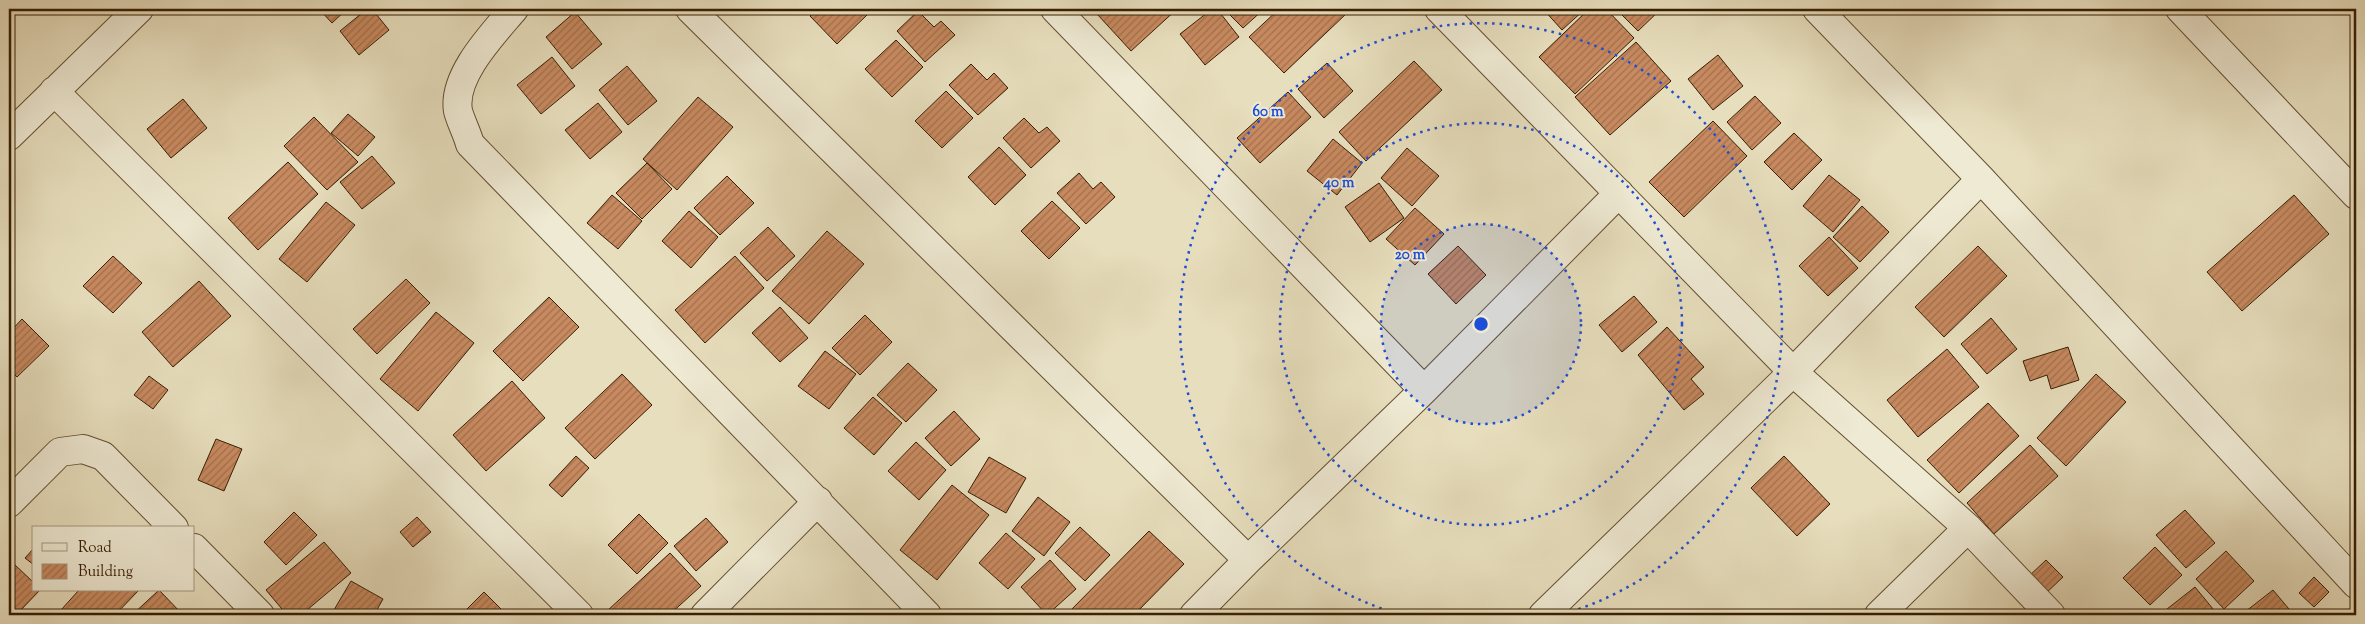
<svg xmlns="http://www.w3.org/2000/svg" width="2365" height="624" font-family="'Sorts Mill Goudy',serif">
	<style>
		.building { fill: url(#building-hatch); stroke: #381e02 }
		.lines { fill: none; stroke-linecap: round; stroke-linejoin: round }
		.minor-casing { stroke: #644e31; stroke-width: 30 }
		.minor { stroke: #efead4; stroke-width: 28 }
		.ring { fill: none; stroke: #1d4ed8; stroke-width: 2.5; stroke-dasharray: 2.5 5 }
		.centre { fill: #1d4ed8; stroke: #efead4; stroke-width: 2.5 }
		.ring-label { font-size: 15px; text-anchor: middle; font-weight: bold; fill: #1d4ed8; stroke: #efead4; stroke-width: 4; stroke-linejoin: round; paint-order: stroke }
	</style>
	<defs>
		<pattern id="building-hatch" width="6" height="6" patternUnits="userSpaceOnUse" patternTransform="scale(1.25)"><rect width="6" height="6" fill="#c88a60"/><path d="M-1 1l2-2M0 6l6-6M5 7l2-2" fill="none" stroke="#a3704d"/></pattern>
	</defs>
	<rect width="100%" height="100%" fill="#e7debd"/>
	<filter id="stains"><feTurbulence type="fractalNoise" baseFrequency=".004" numOctaves="4"/><feColorMatrix values="0 0 0 0 .2 0 0 0 0 .09 0 0 0 0 .02 0 0 0 .5 -.17"/></filter>
	<radialGradient id="worn" r=".72"><stop offset=".6" stop-color="#630" stop-opacity="0"/><stop offset="1" stop-color="#630" stop-opacity=".3"/></radialGradient>
	<path class="building" d="M319,9H347L332,23Z
		M367,9H372L389,30L359,55L340,31Z
		M818,9H863L868,14L837,44L810,16Z
		M1103,9H1177L1131,51L1097,14Z
		M1212,9H1217L1239,37L1205,65L1180,34Z
		M1224,9H1264L1243,28Z
		M1279,9H1343L1347,13L1284,73L1249,37Z
		M1543,9H1585L1562,30Z
		M1589,9H1606L1634,38L1575,94L1539,57Z
		M1616,9H1661L1638,31Z
		M918,11L934,27L941,21L955,35L925,62L897,31Z
		M575,12L602,44L572,69L546,37Z
		M896,40L923,67L892,97L865,69Z
		M1636,42L1671,81L1610,135L1575,97Z
		M1718,55L1743,86L1713,110L1688,79Z
		M552,57L575,86L541,114L517,85Z
		M1414,61L1442,90L1366,161L1339,132Z
		M1327,63L1353,91L1324,118L1298,89Z
		M971,64L987,80L994,73L1008,88L978,115L949,85Z
		M627,66L657,101L628,125L599,90Z
		M946,91L973,118L942,148L915,121Z
		M1288,92L1311,117L1260,163L1237,138Z
		M1755,96L1781,123L1752,150L1727,122Z
		M698,97L733,127L677,190L643,159Z
		M183,99L207,128L171,158L147,129Z
		M598,103L622,132L590,159L565,130Z
		M348,114L375,137L358,156L331,133Z
		M314,117L358,162L327,190L284,146Z
		M1024,118L1039,133L1047,127L1060,141L1031,168L1003,138Z
		M1713,121L1747,156L1684,217L1649,182Z
		M1794,133L1822,160L1792,190L1764,162Z
		M1333,139L1362,163L1337,195L1307,171Z
		M999,147L1026,175L995,205L968,177Z
		M1407,148L1439,176L1412,206L1381,178Z
		M372,156L395,183L362,209L340,182Z
		M288,162L318,194L258,250L228,218Z
		M647,163L672,189L642,219L616,193Z
		M1079,173L1093,189L1101,182L1115,197L1086,224L1057,193Z
		M1829,175L1860,200L1833,232L1803,206Z
		M727,176L754,203L720,235L694,208Z
		M1379,183L1404,218L1370,242L1345,207Z
		M612,195L642,221L618,249L587,223Z
		M2294,195L2329,234L2242,311L2207,272Z
		M1052,201L1080,228L1049,259L1021,231Z
		M326,202L355,225L307,282L279,259Z
		M1862,206L1889,232L1860,262L1833,237Z
		M1415,208L1444,234L1415,265L1386,239Z
		M689,211L718,237L691,268L662,241Z
		M768,227L795,256L767,281L740,253Z
		M827,231L864,264L809,324L772,291Z
		M1829,237L1858,268L1828,296L1799,266Z
		M1458,246L1486,275L1456,304L1428,274Z
		M1978,246L2007,276L1944,337L1915,307Z
		M113,256L142,283L113,313L83,286Z
		M735,256L764,288L705,343L675,310Z
		M406,279L430,303L377,354L353,329Z
		M199,281L231,316L173,367L142,332Z
		M1634,296L1657,322L1622,352L1599,325Z
		M549,297L579,327L523,381L493,351Z
		M780,307L808,338L780,362L752,333Z
		M436,312L474,343L418,411L380,379Z
		M865,315L892,342L860,375L832,348Z
		M1991,318L2017,349L1987,374L1961,344Z
		M22,319L49,346L17,377L9,369V333Z
		M1667,327L1704,367L1691,379L1704,394L1684,410L1638,355Z
		M2068,347L2079,380L2051,389L2047,375L2030,381L2023,361Z
		M1947,349L1979,387L1918,437L1887,400Z
		M825,351L856,374L829,409L798,386Z
		M908,363L937,390L906,422L877,395Z
		M622,374L652,405L595,459L565,428Z
		M2096,374L2126,402L2066,466L2037,438Z
		M149,376L168,390L153,409L134,395Z
		M512,381L545,418L486,471L453,435Z
		M873,397L902,423L874,455L844,428Z
		M1988,403L2019,436L1959,493L1927,460Z
		M954,411L980,439L951,466L925,438Z
		M216,439L242,449L224,491L198,480Z
		M916,442L946,470L919,500L888,471Z
		M2030,445L2058,476L1994,534L1967,503Z
		M576,456L589,468L562,497L549,485Z
		M1784,456L1830,504L1797,536L1751,488Z
		M989,457L1026,478L1006,513L968,492Z
		M952,485L989,515L937,580L900,550Z
		M1038,497L1070,522L1044,556L1012,531Z
		M2185,510L2215,543L2186,568L2156,535Z
		M294,512L317,535L286,565L264,542Z
		M639,514L668,543L637,574L608,545Z
		M417,517L431,532L413,547L400,532Z
		M706,518L728,542L696,571L674,546Z
		M1080,527L1110,555L1085,581L1055,553Z
		M1149,531L1184,564L1134,615H1066Z
		M1006,533L1035,559L1008,589L979,563Z
		M324,542L351,573L301,615H287L266,590Z
		M2155,547L2182,575L2150,605L2123,578Z
		M34,548V565L25,558Z
		M2226,551L2254,581L2224,609L2196,579Z
		M670,553L701,586L669,615H611L607,611Z
		M1050,560L1076,589L1047,615L1021,587Z
		M2046,560L2063,577L2044,595L2027,578Z
		M13,563L34,583V590H40L18,613L9,604V567Z
		M2314,577L2329,592L2314,607L2299,593Z
		M351,581L383,599L374,615H331Z
		M2195,587L2218,615H2164L2162,613Z
		M79,590H139L115,615H67L61,610Z
		M159,590L183,615H132Z
		M2273,590L2294,615H2241Z
		M484,592L507,615H461Z"/>
	<g class="lines">
		<g class="minor-casing">
			<path id="minor" d="M514,9C493,34 452,76 458,111C461,122 467,133 470,144L927,615
				M690,9L1248,560
				M1055,9L1424,390
				M1439,9L1793,372L1968,528L2051,615
				M1817,9L1981,179L2356,584
				M2180,9L2356,195
				M54,91L579,615
				M9,136L139,9
				M9,503L60,452L83,449L103,456L174,528
				M194,548L260,615
				M705,615L818,501
				M1194,615L1248,560L1424,390L1619,193
				M1543,615L1793,372L1981,179
				M1879,615L1968,528"/>
		</g>
		<use href="#minor" class="minor"/>
	</g>
	<circle cx="1481" cy="324" r="100" fill="#1d4ed8" fill-opacity=".12"/>
	<g class="ring">
		<circle cx="1481" cy="324" r="100"/>
		<circle cx="1481" cy="324" r="201"/>
		<path d="M1403 615A301 301 0 1 1 1559 615"/>
	</g>
	<circle cx="1481" cy="324" r="8" class="centre"/>
	<g class="ring-label">
		<text x="1268" y="116">60 m</text>
		<text x="1339" y="187">40 m</text>
		<text x="1410" y="259">20 m</text>
	</g>
	<rect width="2365" height="624" fill="none" stroke="#e7debd" stroke-width="30"/>
	<rect x="10" y="10" width="2345" height="604" fill="none" stroke="#381e02" stroke-width="2.5"/>
	<rect x="15" y="15" width="2335" height="594" fill="none" stroke="#381e02"/>
	<rect x="32" y="526" width="162" height="65" fill="#efead4" stroke="#a69880"/>
	<rect x="42" y="543" width="25" height="8" fill="#efead4" stroke="#a69880"/>
	<text x="78" y="552" font-size="15" fill="#381e02">Road</text>
	<rect x="42" y="564" width="25" height="15" fill="url(#building-hatch)" stroke="#a69880"/>
	<text x="78" y="576" font-size="15" fill="#381e02">Building</text>
	<rect width="100%" height="100%" filter="url(#stains)"/>
	<rect width="100%" height="100%" fill="url(#worn)"/>
</svg>
